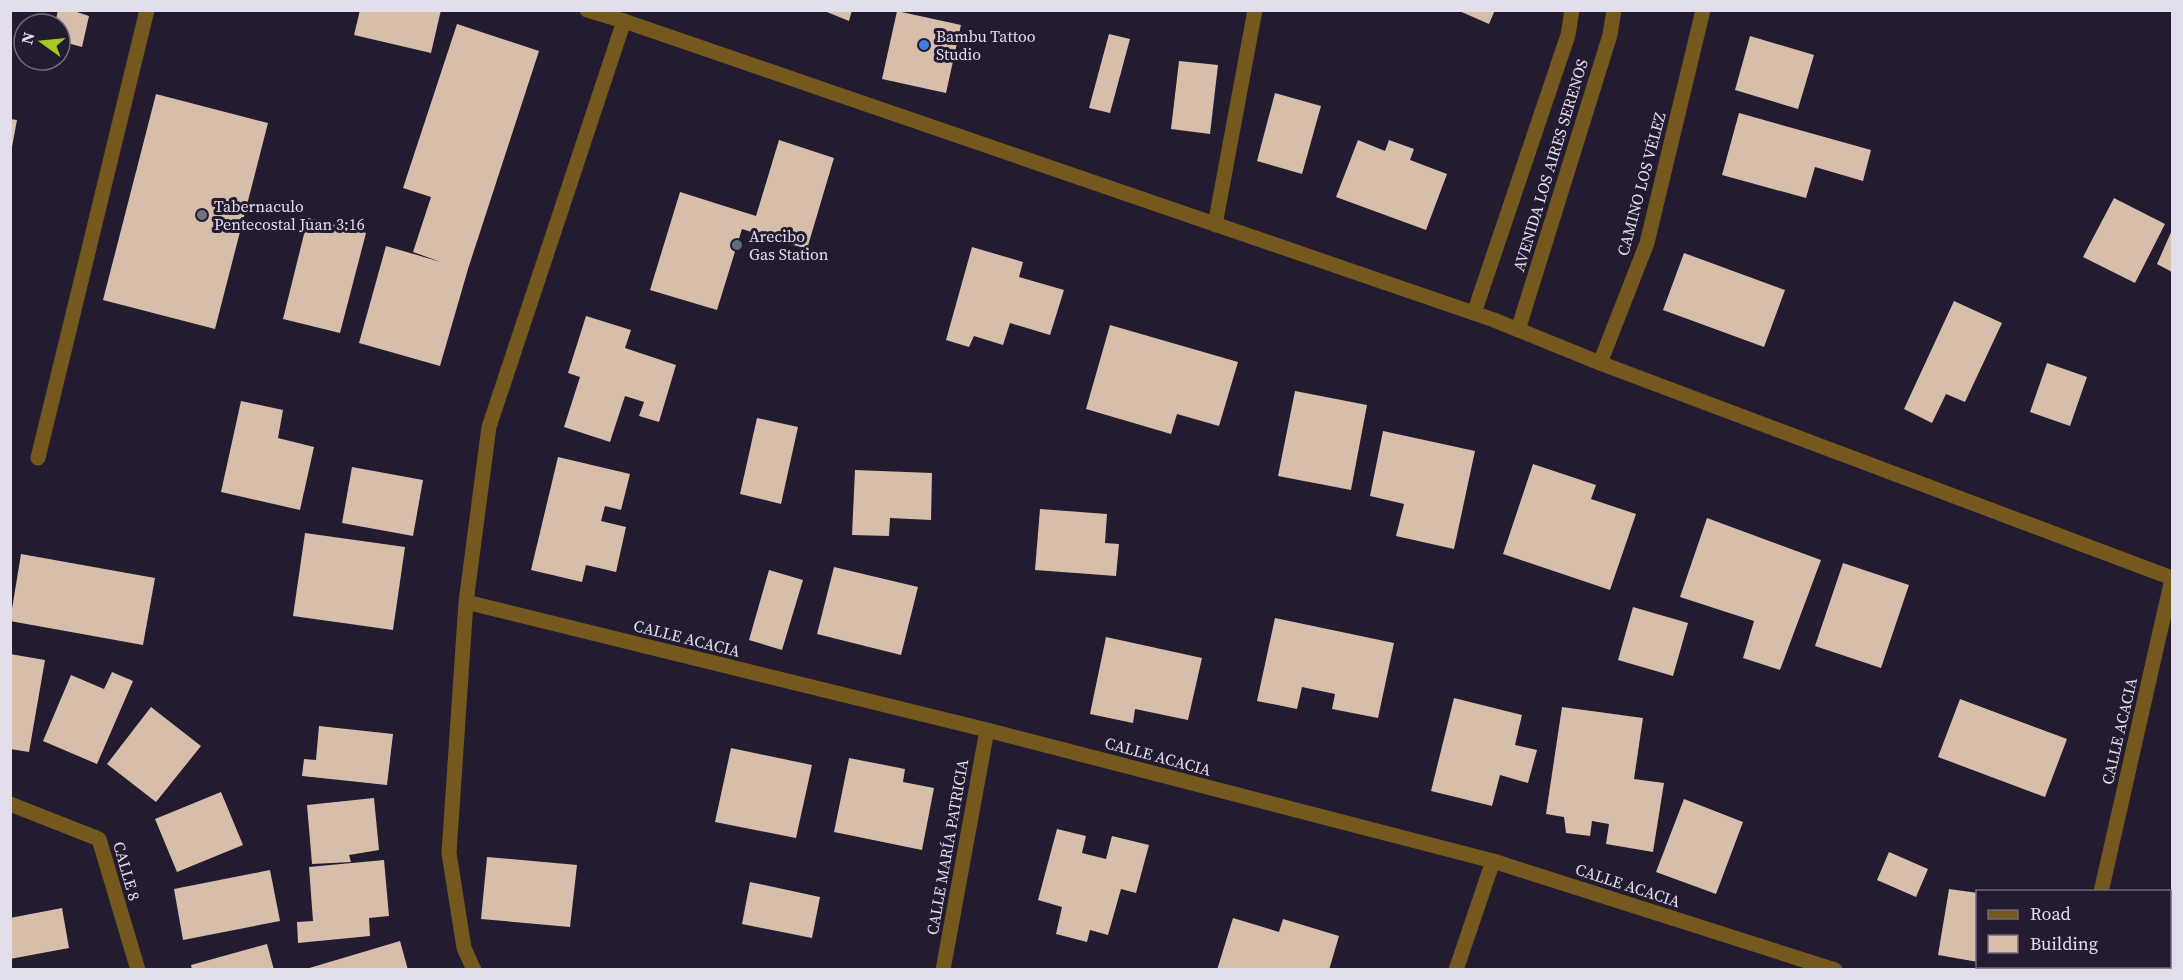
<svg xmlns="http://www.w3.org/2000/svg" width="2183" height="980" font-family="'Source Serif 4',serif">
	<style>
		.building { fill: #d7beab }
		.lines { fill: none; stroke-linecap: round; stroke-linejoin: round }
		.minor { stroke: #74581e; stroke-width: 15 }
		.shop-dot { fill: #3f7fe0; stroke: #231b2f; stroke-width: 2 }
		.worship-dot { fill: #6b7280; stroke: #231b2f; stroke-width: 2 }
		.service-dot { fill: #5c6f8a; stroke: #231b2f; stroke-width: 2 }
		.labels { text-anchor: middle; stroke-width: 6; stroke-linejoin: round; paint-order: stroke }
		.poi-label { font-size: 16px; fill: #e3deec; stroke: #231b2f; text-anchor: start }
		.street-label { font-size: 16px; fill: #e3deec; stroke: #231b2f }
	</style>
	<rect width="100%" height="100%" fill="#231b2f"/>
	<path class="building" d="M58,10H71L89,16L82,47L60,41V24H55Z
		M360,10H441L431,53L354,35Z
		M822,10H852L849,21Z
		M1457,10H1495L1489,24Z
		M897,11L961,25L946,93L882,79Z
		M457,24L539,51L468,269L440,366L359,343L386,246L441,262L413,252L431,197L403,188Z
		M1109,34L1130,39L1110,113L1089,108Z
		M1750,36L1814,55L1798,109L1735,90Z
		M1179,61L1218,65L1210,134L1171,129Z
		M1275,93L1321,106L1302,174L1257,161Z
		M156,94L268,123L215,329L103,300Z
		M1739,113L1871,150L1863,181L1815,167L1806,198L1722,175Z
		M10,119L17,120L12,147H10Z
		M779,140L834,158L807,249L742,229L717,310L650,290L680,192L756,216Z
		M1358,140L1385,151L1389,140L1414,149L1410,160L1447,174L1426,230L1336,197Z
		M2114,198L2165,224L2135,283L2083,257Z
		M308,218L366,233L340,333L283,319Z
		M2172,230V272L2157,264Z
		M972,247L1023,262L1019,277L1064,290L1050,335L1010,323L1003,345L974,336L969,347L946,340Z
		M1684,253L1785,290L1764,347L1663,310Z
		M1954,301L2002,323L1965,402L1946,394L1932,423L1904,409Z
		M586,316L631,330L625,348L676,365L659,422L639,416L644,402L625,396L610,442L564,427L580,377L568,373Z
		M1110,325L1238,362L1219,426L1177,414L1171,434L1086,409Z
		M2047,363L2087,377L2070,426L2030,412Z
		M1295,391L1367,405L1351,490L1278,476Z
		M241,401L283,410L278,438L314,447L300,510L221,492Z
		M757,418L798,427L781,504L740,494Z
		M1383,431L1475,451L1454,549L1396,536L1404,504L1370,496Z
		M558,457L630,474L621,510L605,506L601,521L626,527L616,572L586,565L582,582L531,570Z
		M1533,464L1596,485L1591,499L1636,514L1610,590L1503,554Z
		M352,467L423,480L413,536L342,523Z
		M855,470L932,473L931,520L890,518L889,536L852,535Z
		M1040,509L1107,514L1105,543L1119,544L1116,576L1035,570Z
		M1707,518L1821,560L1780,670L1743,658L1754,621L1680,597Z
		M305,533L405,547L393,630L293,616Z
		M21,554L155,578L143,645L10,621Z
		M1843,563L1909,585L1881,668L1815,646Z
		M834,567L918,587L901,655L817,634Z
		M769,570L803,580L782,650L749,640Z
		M1633,607L1688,623L1673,676L1618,660Z
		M1275,618L1394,643L1378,718L1332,709L1335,694L1302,687L1297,709L1257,701Z
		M1106,637L1202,658L1188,720L1135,709L1133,723L1090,714Z
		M10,654L45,660L29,752L10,749Z
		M112,672L133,681L97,764L43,741L71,675L104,689Z
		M1454,698L1522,715L1515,745L1537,750L1528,783L1500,775L1492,806L1431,791Z
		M1960,699L2067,739L2045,797L1938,757Z
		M151,707L201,746L156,802L107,764Z
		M1562,707L1643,718L1634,779L1664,783L1653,852L1606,844L1609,824L1592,821L1590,836L1566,833L1564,817L1546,814Z
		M319,726L393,734L387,785L302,776L304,759L316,760Z
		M731,748L812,765L796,838L715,822Z
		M849,758L905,769L903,782L934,788L922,850L834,832Z
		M221,792L243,845L177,872L155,819Z
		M374,798L379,850L349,855L351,862L312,864L307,805Z
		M1684,799L1743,822L1716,894L1656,872Z
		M1057,829L1086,836L1082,853L1106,859L1112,836L1149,845L1136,893L1121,889L1108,935L1090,930L1087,942L1056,934L1062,907L1038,900Z
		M1889,852L1928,869L1916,897L1877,880Z
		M487,857L577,865L570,927L481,919Z
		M384,860L389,916L369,918L370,936L298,943L297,922L313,921L309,867Z
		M270,870L280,921L183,940L174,889Z
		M750,882L820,897L812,938L742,924Z
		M1949,889L1978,893V962L1938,955Z
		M62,908L69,948L10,959V918Z
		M1233,918L1279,932L1283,919L1339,936L1329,970H1217Z
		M400,941L408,970H306V969Z
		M267,944L274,970H192L191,965Z"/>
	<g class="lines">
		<path class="minor" d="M587,10L624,21L1494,320L1600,363L2172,578
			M1215,225L1255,10
			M1474,313L1568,35L1572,10
			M1518,330L1610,35L1614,10
			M1600,363L1647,243L1703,10
			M38,458L147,10
			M466,602L987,730L1493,861L1835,970
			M10,804L99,839L138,970
			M2101,892L2172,579
			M474,970L464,948L449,853L466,602L489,427L624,21
			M943,970L987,730
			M1456,970L1493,861
			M2083,970V966"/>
	</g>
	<circle class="shop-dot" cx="924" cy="45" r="6"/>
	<circle class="worship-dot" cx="202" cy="215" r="6"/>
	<circle class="service-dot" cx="737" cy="245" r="6"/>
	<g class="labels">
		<g class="poi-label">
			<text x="936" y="42">Bambu Tattoo<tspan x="936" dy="18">Studio</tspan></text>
			<text x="214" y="212">Tabernaculo<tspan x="214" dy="18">Pentecostal Juan 3:16</tspan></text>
			<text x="749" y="242">Arecibo<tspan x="749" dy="18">Gas Station</tspan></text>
		</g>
		<g class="street-label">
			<text transform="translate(1550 165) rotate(-73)" y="6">AVENIDA LOS AIRES SERENOS</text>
			<text transform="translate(1641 184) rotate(-75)" y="6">CAMINO LOS VÉLEZ</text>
			<text transform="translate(687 638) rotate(14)" y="6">CALLE ACACIA</text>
			<text transform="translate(2119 731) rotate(-77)" y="6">CALLE ACACIA</text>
			<text transform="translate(1158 756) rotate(15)" y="6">CALLE ACACIA</text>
			<text transform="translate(947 847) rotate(-80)" y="6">CALLE MARÍA PATRICIA</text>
			<text transform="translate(127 871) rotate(74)" y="6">CALLE 8</text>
			<text transform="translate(1628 885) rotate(18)" y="6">CALLE ACACIA</text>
		</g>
	</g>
	<rect width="2183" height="980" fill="none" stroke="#e3deec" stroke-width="24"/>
	<rect x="1976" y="890" width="195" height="78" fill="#231b2f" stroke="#70697b" stroke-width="1.5"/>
	<rect x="1988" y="910" width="30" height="9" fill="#74581e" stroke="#70697b" stroke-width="1.5"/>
	<text x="2030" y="920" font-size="18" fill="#e3deec">Road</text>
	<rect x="1988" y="935" width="30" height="18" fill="#d7beab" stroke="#70697b" stroke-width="1.5"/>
	<text x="2030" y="950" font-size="18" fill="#e3deec">Building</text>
	<g transform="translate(42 42) rotate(285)"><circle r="28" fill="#231b2f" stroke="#70697b" stroke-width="1.5"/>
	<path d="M0-4.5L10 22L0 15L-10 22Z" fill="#a5c823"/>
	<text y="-9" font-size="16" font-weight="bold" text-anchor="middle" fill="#e3deec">N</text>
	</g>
</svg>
